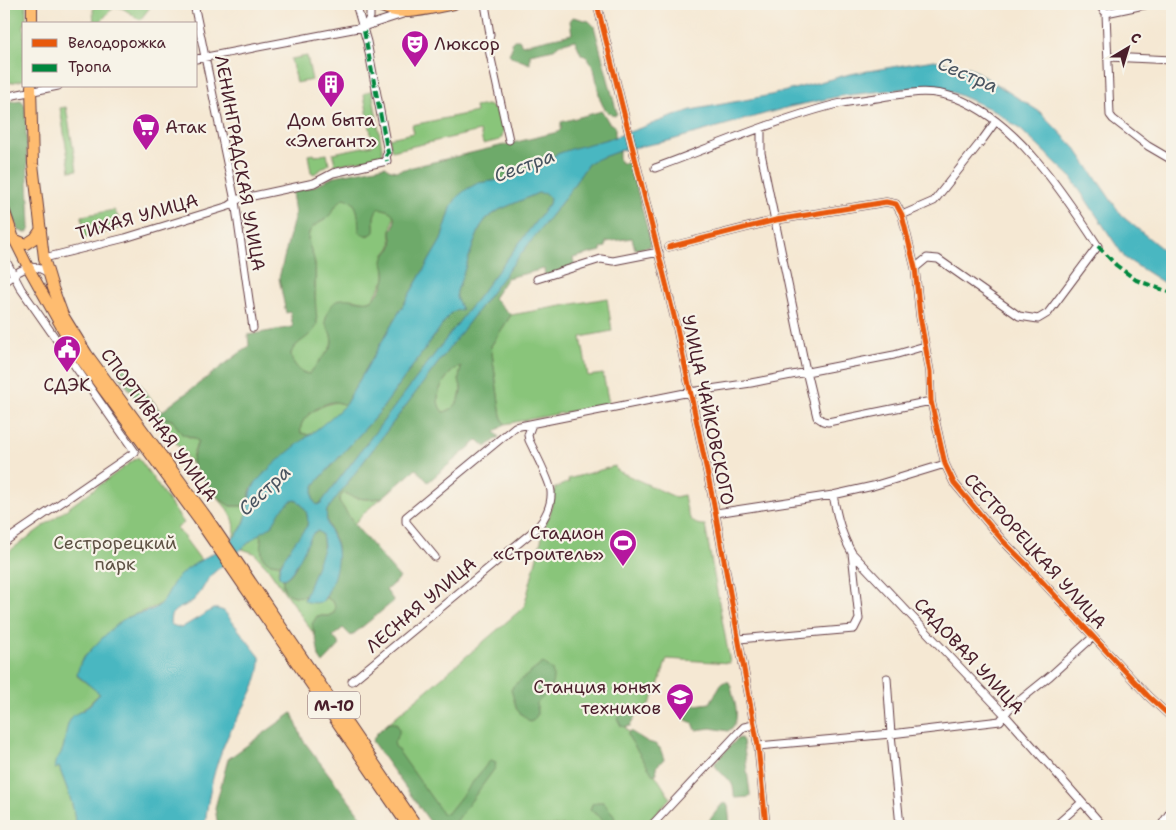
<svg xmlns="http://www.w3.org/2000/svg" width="1176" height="830" font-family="'Shantell Sans',sans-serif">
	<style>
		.green { fill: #89c57a; stroke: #6a7252 }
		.forest { fill: #6eaa6a; stroke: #5c644a; fill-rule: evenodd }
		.water { fill: #48b7c1; stroke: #496b76; fill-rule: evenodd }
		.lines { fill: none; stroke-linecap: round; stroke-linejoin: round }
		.minor-casing { stroke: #643d44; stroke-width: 9 }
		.highway-casing { stroke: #643d44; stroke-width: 12 }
		.minor { stroke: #fff; stroke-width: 7 }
		.highway { stroke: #febc70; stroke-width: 10 }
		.quiet { stroke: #00873e; stroke-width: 4; stroke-dasharray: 8 4; stroke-linecap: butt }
		.cycleway-casing { stroke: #f7f3e8; stroke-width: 8 }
		.cycleway { stroke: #e8590c; stroke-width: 5 }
		.labels { text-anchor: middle; stroke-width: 4.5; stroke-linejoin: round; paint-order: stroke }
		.shield { fill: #f7f3e8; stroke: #7e5f64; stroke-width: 1 }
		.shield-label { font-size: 16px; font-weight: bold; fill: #4a1f2b }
		.poi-label { font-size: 18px; fill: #4a1f2b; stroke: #f7f3e8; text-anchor: start }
		.street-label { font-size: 18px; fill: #4a1f2b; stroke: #f7f3e8 }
		.park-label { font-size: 18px; fill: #5d5143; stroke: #f7f3e8 }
		.water-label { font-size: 19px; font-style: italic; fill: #495460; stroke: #f7f3e8 }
	</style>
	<rect width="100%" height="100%" fill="#f7f3e8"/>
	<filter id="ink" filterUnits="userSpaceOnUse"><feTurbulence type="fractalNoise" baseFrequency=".02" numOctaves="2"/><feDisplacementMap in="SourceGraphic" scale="10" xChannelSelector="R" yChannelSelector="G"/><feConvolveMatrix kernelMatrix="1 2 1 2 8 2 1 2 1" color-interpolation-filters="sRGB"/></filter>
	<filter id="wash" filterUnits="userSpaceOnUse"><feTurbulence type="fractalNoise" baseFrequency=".0096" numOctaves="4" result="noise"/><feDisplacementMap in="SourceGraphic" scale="20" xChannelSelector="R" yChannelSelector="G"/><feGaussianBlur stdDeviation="1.12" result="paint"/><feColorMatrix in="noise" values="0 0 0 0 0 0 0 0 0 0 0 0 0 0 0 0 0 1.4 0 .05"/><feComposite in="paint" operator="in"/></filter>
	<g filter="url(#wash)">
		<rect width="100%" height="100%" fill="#f5e8d3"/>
		<path class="green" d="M4,4H26V24H24V80L4,84Z
			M96,4H151V6L140,20C116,4 118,0 99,24H94L93,10Z
			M307,56L312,80L296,83L291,59Z
			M372,90L383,154L381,157L335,165L333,153L373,145L364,95L365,93Z
			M487,105C500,108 508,129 500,140L483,144L480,131L392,151L389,138L414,133L412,125L476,112L475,107Z
			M66,107L77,170L70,171L60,108Z
			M314,154L315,156L327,154L329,164L314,174L311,172L308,155Z
			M344,198C362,202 357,222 362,234L369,236L374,229C374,222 372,213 379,208C399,212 393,216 391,231C390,243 395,244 385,254V279L373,299L367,302L352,299L328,328C336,341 330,351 320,361C316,365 313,370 309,374C298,372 289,362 292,350L317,322C313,303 317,283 315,264C313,254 306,243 309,233C312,224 319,224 326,219C333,212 335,203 344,198Z
			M114,210L124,227L85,238L82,216Z
			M607,298L612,331L581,337L588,376L603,374L609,404L505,424L501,416L491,346L511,315Z
			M458,367H461C461,371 459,375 459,379C459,382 461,385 461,387C462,399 454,411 443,412C430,398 445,375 458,367Z
			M337,402L345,405L330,420L309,435L301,433C297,416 323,404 337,402Z
			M157,417C161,418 170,419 173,421C176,423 179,434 187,436C192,438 193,437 198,441C194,451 190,457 194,467Z
			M138,457L184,523L177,528L201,560L178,577L165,599L157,606L128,617L120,622L84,657L77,676L100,693C90,703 84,710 71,718L62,752L55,769L59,767C66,786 75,805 75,826H4V555Z
			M615,466L616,470L675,497L684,495C687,509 687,526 705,525L730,663L667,659C662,672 654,705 642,711C635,715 626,716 619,717L670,798L644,826H448L379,731L524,607L546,522L550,515L555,488L569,482L568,479Z
			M344,493C353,499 372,501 383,497L367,510L354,524L339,501V498Z
			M217,497L230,506H247C247,520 242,529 233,538C239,520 228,510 217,497Z
			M259,533C266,546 253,564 280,564L278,571L279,576L283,579C281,593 293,598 305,596L304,600L322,602L326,597L334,603L335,608L334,613L328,616H317L313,630L316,637L267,567L254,553L242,549Z"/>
		<path class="forest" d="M573,17L589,21L594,26L617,113L615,116C593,109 601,76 590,61C588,57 584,56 581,54L575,40L560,44L554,49L530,54V64L512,57L509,54L512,48L511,43L514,40H519L522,45L572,34L570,21Z
			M21,100L25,105L30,227L29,231L25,233L19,230L4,195V102Z
			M602,111L609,123L615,126V137L557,154L522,174L507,179L478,183L452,205L441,240L345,405C341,403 338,402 333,402C321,404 297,418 301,433L309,435L256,482L251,489L247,506H230L217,497L194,467L192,460L198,441L194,438L182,434L172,420L157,417L147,404L142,405L138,402L120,377V369L126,365L161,412L249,346L248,335L293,327L290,312L286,313L279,278L295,214L292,192L315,186L335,176L386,166L388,169L396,171L558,132L561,129V122ZM344,198C360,202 358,218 359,231C363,236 369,237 374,232C375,223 371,215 379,208C389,210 397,213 394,225C393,229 392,228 391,232C391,238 394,242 391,248C388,252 384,255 383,261C383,264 385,268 385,272C387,280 379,294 373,299C360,309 334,281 325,322C335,342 335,345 319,361C316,365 313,370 309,374C302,373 300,371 296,366C277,344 318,340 317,321C316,310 315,300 315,290C315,279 316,269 314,259C312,250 306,242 309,233C313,223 323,223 329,216C334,210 337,202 344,198Z
			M622,150L619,152V159L621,163H627L631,167L651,243L649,247L635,249L632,238L606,242V247L601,248V251L573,258L575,267L545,276L544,269L507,278L493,298L511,315L491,346L501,416L505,424L495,432L499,437L486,447L478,440L428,482L416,469L383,497C374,500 353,500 346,493L342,494L339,501L354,524L400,578L386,590L394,601L351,636L343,628L333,636L340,645L323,663L319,657L317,643L312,624L317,616H328L334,613L335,608L334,603L326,597C332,582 339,564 337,547C335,534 324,525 327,510L506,273L564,199L588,164L592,161ZM458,367H461C461,371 459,375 459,379C459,382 461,385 461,387C462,399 454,411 443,412C430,398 445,375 458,367Z
			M538,193C544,193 548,194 550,199L549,204L321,503L317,505C310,500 312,491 315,484L379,413L450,314L454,311L461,310L456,297L457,291L474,243L481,226L486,219L499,210Z
			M296,500C306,507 309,515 307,526L280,564C253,564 266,546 259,533C264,531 269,528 273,523C277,518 273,522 276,516C280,509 288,501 296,500Z
			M318,531L322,534C328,551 312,580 305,596C293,598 281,593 283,579C301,575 300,536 318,531Z
			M543,663L552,670C556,686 547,693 537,703V715L534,720L530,722L517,710L511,690L514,685Z
			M724,682H729L731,687C734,701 743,722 728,731L711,728L696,730L693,723L686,720L685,700L681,699V695L686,693L691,697L695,705L710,703L721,684Z
			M633,708L640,710L641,713L635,717L630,726L624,727L621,726L617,718L628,709Z
			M292,713L303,740L368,826H218L215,808L228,759Z
			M389,723H396L399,728V734L394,742L395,746L443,814L448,813L488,763L491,760L496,762L495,768L458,819L454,826H433L372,741L377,733Z
			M630,731L648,742L655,744L660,748L664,759L656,767L657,773L653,775L628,736V733Z
			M741,738L743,741L750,793V797L736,798L734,797C735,777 723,779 715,765L716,761L737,739Z
			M597,802H603L614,815L615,820L611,825L606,826L600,817L590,810L592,804Z
			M725,803L728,805L730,826H718L708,822L722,804Z"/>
		<path class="water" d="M934,60L969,67L1040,112L1076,149L1122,216L1172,257V288L1125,258L1070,176L1021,130L993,110L936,85L841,96L789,107L668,141L622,150L592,161L588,164L564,199L506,273L327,510C324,524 332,532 336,544C341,561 332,588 322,602C316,603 309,604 304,600L324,546L322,534L318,531L314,532C306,543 295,576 283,579L279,576C276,563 299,537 307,526C309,515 306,507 296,500L291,501L281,510L271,527L259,534L210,576L200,593L192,602L176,610L171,615L170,622L172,625L181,628L213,609H218L224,611L260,657C262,684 238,714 227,738C214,767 208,795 205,826H75C75,805 66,787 59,767L55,769C53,760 59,758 62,751C66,741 65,729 70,720C74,712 81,713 86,708C89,706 96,697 100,694L77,675C78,670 80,662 84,658C91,649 116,623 126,618C136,613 149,613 158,606C168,598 170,584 180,575C197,559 228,549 241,529C251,514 245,499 256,482C282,453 317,432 345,405L441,240L452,205L458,196L467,189L478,183L507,179L522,174L557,154L571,149L615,137L691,110L771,95L850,74ZM538,193C544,193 548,194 550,199L549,204L321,503L317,505C311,500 312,491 315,484L379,413L450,314L454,311L462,310L456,297L457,291L474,243L481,226L486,219L499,210Z"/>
	</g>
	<g filter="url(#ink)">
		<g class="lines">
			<g class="minor-casing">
				<path id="minor" d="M194,4L235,201L253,328
					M485,4L490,34L488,45L509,140
					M597,4L677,328L713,500L758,746L766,826
					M1098,4L1106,13L1110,115L1113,119L1148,146L1172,160
					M1106,13L1149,4
					M366,26L370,17V4
					M1109,57L1172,60
					M196,59L363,27L403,14
					M4,97L58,86
					M761,129V153L806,371L817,417L823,421L828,422L931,401
					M655,168C714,146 773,121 833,105C849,101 866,100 882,97C909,93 929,88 956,98C1017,121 1064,194 1098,246L1048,313L1038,319L1019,316L938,259L927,258L915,268
					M902,215L934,201L983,139L996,121
					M669,247L776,220L886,202L896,204L902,215L915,268L920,316L930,372L931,401L945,464L954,483L1003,541L1025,563L1148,696L1172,718
					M4,257L21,289L135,452L4,542
					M44,258L125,238L229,206L239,199L314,183L333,173L387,161L386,156L388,153L367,42L356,4
					M537,279L601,259L613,261L659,252
					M4,282C19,271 30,260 48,273
					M833,495C837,516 841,534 852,553L1005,715L1103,826
					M716,513L833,495L873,486L945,464
					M435,557L406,522V517L515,427L690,392L751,383L894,355L925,346
					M739,639L854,629L859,619L852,553
					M887,678L891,734L900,826
					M352,681L537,528C545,519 552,504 551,492C551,482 534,451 529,440L528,435L532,424
					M758,746L891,734L1000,721L1009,709L1050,676L1093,637
					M651,826L738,733L744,727L754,725
					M1055,826L1081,803
					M1161,826L1172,809"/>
			</g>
			<g class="highway-casing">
				<path id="highway" d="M376,4C400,19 428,9 454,4
					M32,24V4
					M31,86L33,164L44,258L53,288L63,315L87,354L206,516L417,826
					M4,209L14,239L28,267L75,351L198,519L408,826
					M14,239L26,244L35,238L41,229"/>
			</g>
			<use href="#minor" class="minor"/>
			<use href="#highway" class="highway"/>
			<path class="quiet" d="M364,31L388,153L386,156L387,161
				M1098,246L1116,265L1136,280L1172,293"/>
			<g class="cycleway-casing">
				<path id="cycleway" d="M597,4L677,328L713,500L758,746L766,826
					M669,247L776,220L886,202L896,204L902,215L915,268L920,316L930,372L931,401L945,464L954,483L1003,541L1025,563L1148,696L1172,718"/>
			</g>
			<use href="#cycleway" class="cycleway"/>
		</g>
	</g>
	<defs>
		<g id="theatre-pin" transform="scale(1.4375)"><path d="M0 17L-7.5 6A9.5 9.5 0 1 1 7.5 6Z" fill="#b5179e" stroke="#f7f3e8"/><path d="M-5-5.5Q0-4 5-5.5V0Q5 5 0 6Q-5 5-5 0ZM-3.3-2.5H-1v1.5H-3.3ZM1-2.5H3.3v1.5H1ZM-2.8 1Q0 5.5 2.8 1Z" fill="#fff"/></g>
		<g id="building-pin" transform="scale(1.4375)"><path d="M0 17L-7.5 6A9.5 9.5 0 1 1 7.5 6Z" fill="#b5179e" stroke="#f7f3e8"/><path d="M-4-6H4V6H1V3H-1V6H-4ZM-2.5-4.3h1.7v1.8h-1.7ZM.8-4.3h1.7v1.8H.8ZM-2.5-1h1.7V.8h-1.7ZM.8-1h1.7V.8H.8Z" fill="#fff"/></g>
		<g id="supermarket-pin" transform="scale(1.4375)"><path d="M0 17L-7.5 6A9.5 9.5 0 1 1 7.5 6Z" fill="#b5179e" stroke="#f7f3e8"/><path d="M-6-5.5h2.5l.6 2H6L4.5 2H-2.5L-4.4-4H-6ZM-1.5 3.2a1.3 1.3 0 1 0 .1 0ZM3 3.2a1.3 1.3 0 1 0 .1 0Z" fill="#fff"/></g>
		<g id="civic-pin" transform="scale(1.4375)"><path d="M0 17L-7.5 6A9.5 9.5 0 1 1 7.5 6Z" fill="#b5179e" stroke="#f7f3e8"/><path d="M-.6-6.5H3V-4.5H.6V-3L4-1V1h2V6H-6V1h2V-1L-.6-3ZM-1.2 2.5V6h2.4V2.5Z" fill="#fff"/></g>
		<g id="stadium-pin" transform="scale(1.4375)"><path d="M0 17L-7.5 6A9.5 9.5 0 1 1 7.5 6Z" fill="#b5179e" stroke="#f7f3e8"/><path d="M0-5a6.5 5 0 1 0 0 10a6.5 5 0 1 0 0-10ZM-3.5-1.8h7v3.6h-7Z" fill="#fff"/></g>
		<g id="school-pin" transform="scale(1.4375)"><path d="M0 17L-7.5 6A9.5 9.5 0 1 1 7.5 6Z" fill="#b5179e" stroke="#f7f3e8"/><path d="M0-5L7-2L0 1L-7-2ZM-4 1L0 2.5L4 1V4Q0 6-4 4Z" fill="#fff"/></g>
	</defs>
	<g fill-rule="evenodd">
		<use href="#theatre-pin" x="415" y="44"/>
		<use href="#building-pin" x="331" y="84"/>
		<use href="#supermarket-pin" x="146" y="127"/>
		<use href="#civic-pin" x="67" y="349"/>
		<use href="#stadium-pin" x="623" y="543"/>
		<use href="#school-pin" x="680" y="697"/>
	</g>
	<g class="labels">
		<rect class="shield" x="308" y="691.5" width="52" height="27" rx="4"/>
		<g class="shield-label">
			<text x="334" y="711">М-10</text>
		</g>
		<g class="poi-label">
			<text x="434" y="50">Люксор</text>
			<text x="331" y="126" text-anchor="middle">Дом быта<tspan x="331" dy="21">«Элегант»</tspan></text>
			<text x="165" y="133">Атак</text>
			<text x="67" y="391" text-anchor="middle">СДЭК</text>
			<text x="604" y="539" text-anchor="end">Стадион<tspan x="604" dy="21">«Строитель»</tspan></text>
			<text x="661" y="693" text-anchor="end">Станция юных<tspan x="661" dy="21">техников</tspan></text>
		</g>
		<g class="street-label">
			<text transform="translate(240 163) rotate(80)" y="6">ЛЕНИНГРАДСКАЯ УЛИЦА</text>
			<text transform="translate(137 217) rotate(-16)" y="6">ТИХАЯ УЛИЦА</text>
			<text transform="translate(708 410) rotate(78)" y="6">УЛИЦА ЧАЙКОВСКОГО</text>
			<text transform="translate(159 425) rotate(54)" y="6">СПОРТИВНАЯ УЛИЦА</text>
			<text transform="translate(1035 551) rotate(48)" y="6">СЕСТРОРЕЦКАЯ УЛИЦА</text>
			<text transform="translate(421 605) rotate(-40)" y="6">ЛЕСНАЯ УЛИЦА</text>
			<text transform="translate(969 656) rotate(47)" y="6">САДОВАЯ УЛИЦА</text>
		</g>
		<g class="park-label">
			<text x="115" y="549">Сестрорецкий<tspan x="115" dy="21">парк</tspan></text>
		</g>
		<g class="water-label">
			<text transform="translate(968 74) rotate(23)" y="7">Сестра</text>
			<text transform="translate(524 165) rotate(-20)" y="7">Сестра</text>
			<text transform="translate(264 490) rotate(-43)" y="7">Сестра</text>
		</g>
	</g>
	<rect width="1176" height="830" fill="none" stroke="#f7f3e8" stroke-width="20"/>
	<rect x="22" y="22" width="175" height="65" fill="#f7f3e8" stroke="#b29e9c"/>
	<rect x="32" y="39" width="25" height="8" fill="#e8590c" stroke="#b29e9c"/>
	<text x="68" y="48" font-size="15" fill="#4a1f2b">Велодорожка</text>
	<rect x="32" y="64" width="25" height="8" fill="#00873e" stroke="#b29e9c"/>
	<text x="68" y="72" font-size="15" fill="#4a1f2b">Тропа</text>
	<g transform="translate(1128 48) rotate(38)" stroke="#f7f3e8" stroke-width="4" paint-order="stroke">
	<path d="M0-4L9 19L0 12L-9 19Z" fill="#4a1f2b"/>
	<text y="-8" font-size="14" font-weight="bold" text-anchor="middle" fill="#4a1f2b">С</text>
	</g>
</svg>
